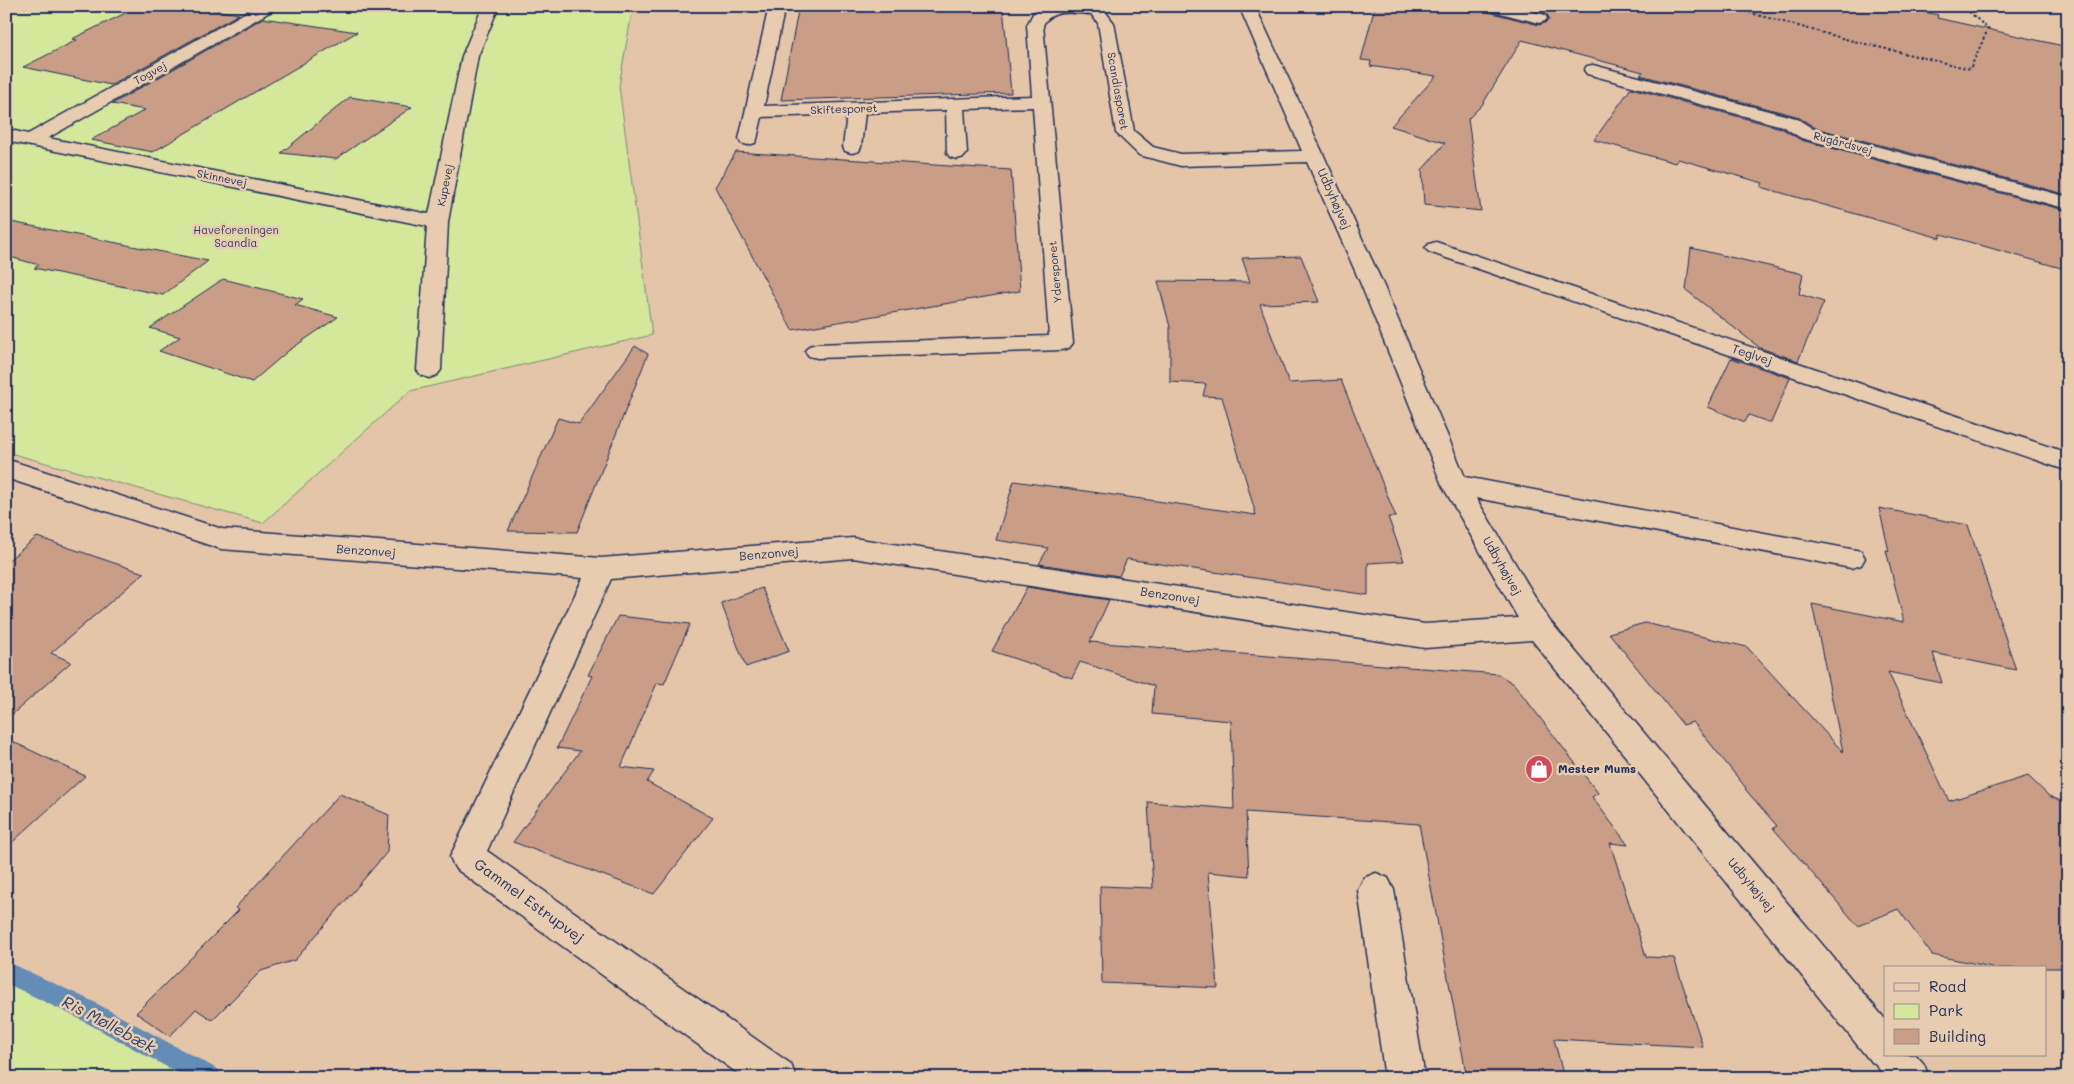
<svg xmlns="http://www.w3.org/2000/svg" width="2074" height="1084" font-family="Mali,sans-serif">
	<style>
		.green { fill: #d5e79b; stroke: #788b7c }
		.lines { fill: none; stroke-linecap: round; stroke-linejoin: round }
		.stream { fill: #638cb7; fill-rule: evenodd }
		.building { fill: #c99d86; stroke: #1b2f5e }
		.minor-casing { stroke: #1b2f5e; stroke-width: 3 }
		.path { stroke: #1b2f5e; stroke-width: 2; stroke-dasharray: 2.5 2.5; stroke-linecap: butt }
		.minor { fill: #e8ccaf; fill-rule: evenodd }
		.labels { text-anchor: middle; stroke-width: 5; stroke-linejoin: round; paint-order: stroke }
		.far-street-label { font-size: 11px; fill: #1b2f5e; stroke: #e8ccaf }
		.far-park-label { font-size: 11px; fill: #2e4164; stroke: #e8ccaf }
		.street-label { font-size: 12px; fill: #1b2f5e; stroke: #e8ccaf }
		.poi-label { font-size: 12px; font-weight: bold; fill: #1b2f5e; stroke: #e8ccaf; text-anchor: start }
		.near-street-label { font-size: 15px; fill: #1b2f5e; stroke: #e8ccaf }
		.near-water-label { font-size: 16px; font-style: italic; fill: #273e6d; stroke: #e8ccaf }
	</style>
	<rect width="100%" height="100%" fill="#e5c5a8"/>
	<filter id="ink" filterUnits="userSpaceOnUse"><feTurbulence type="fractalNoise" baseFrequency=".02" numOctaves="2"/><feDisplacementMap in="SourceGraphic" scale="10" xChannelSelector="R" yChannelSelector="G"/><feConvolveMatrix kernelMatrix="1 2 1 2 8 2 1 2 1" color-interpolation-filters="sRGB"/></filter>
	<g filter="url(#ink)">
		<path class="green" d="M6,6H633L619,86L652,335L410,391L263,523L6,452Z
			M6,964L105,1012L216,1078H6Z"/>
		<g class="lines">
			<path class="stream" d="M6,961L92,1001L219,1070L222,1078H187L76,1017L6,983Z"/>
		</g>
		<path class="building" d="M140,6H189L239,14L111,85L23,67L77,40L72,39Z
			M799,6H1003L1011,93L781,100Z
			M1375,6H1481L1485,11L1539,25L1547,22L1549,19L1547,14L1519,6H1898L1938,15L1937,18L2068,47V195L1816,128L1796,116L1640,75L1643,72L1522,40L1482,105L1468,119L1481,211L1424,205L1422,170L1445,143L1391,126L1436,76L1370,66L1371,61L1361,60Z
			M263,18L357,32L153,152L91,140L145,110L112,104Z
			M1631,88L1781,128L1801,140L2068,211V270L1941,234L1940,238L1761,187L1763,183L1678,159L1675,163L1594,140Z
			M350,97L412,107L336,159L281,153Z
			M736,152L1011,170L1020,291L792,330L715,187Z
			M6,221L208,261L163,295L34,268L39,265L6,256Z
			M1691,248L1803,274L1799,294L1824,302L1798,361L1760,348L1686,290Z
			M1301,256L1319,302L1260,304L1289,383L1341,380L1396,517H1388L1404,561L1368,563V595L1127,559L1119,576L1039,564L1048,548L996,540L1014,481L1256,515L1222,397L1203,396L1206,384L1170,382V327L1158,281L1250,282L1242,258Z
			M223,279L303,299L295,305L338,317L288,351L252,382L159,351L180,337L150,328Z
			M635,346L648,354L577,532L508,531L558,418L579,424Z
			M1731,358L1790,378L1771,423L1749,415L1745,422L1708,407Z
			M1879,508L1968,525L2016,670L1933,653L1942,683L1888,672L1949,801L2028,776L2049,796L2068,804V968H1997L1932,955L1898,909L1858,926L1773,828L1777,826L1745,789L1746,788L1693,722L1683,725L1609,633L1645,623L1747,647L1843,752L1812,604L1904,622L1886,550L1889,551Z
			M37,537L144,573L51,653L71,662L6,720V562Z
			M1027,587L1109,600L1090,642L1498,674L1514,684L1598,793L1592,797L1628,845L1610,843L1646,957L1674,958L1703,1047L1554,1039L1564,1078H1467L1419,824L1246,812L1249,876L1208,872L1218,988L1102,983L1100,886L1153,888L1148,802L1234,809L1231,721L1152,714L1154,686L1080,662L1072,678L992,651Z
			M762,588L789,651L746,667L721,603Z
			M618,616L690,624L664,684L657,683L621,767L654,771L647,782L713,818L654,894L513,842L580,751L557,748L592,676L588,675Z
			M7,739L85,776L6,848Z
			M340,794L389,815L387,852L295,960L261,971L212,1020L196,1009L170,1036L136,1013L239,910L235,908Z"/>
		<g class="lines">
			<g class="minor-casing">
				<path id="minor" d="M257,6H277L275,9L48,138L429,214L462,56L483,6H499L478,56L448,222L441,370L437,375L429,378L421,375L417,370L427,226L6,141V129L28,134Z
					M769,6H785L764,106L1032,96L1027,25L1034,12L1046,6H1101L1114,23L1134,131L1153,147L1181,154L1302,151L1239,6H1255L1382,282L1465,477L1861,551L1865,558L1861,565L1851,568L1476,498L1549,620L1885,1019V1055H1916L1924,1064L1929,1078H1885L1875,1063L1871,1062L1532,640L1425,648L853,558L611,579L487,851L791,1064L796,1078H744L455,868L450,857L583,578L221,549L6,478V459L222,529L601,558L853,538L1425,624L1518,618L1442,485L1360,282L1307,162L1181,166L1139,155L1116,133L1098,23L1091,14C1074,13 1052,8 1043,25L1073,343L1069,348L1061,350L817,358L809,356L805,351L809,346L817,344L1049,336L1033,107L964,109L967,153L964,157L957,159L950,157L947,153L946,110L865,113L861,147L859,151L852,153L845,151L843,147L847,114L762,117L757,139L755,143L748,145L741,143L739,139Z
					M1483,6H1511L1545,15L1547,18L1545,21L1539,23L1485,9Z
					M1593,65L1796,118L1815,130L2068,197V209L1801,138L1782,126L1587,74L1584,70L1587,66Z
					M1436,242L2068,453V471L1429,252L1425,248L1429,244Z
					M1376,873L1388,878L1394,890L1425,1078H1385L1358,890L1364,878Z"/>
			</g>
			<path class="path" d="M1725,6L1849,40L1970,69L1988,29L1963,6"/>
			<use href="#minor" class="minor"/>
		</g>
	</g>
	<defs>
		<g id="shop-disc" transform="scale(1.4375)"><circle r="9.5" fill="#d1495b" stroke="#e8ccaf"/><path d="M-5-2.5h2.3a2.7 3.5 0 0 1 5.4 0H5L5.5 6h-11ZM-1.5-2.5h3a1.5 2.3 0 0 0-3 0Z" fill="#fff"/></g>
	</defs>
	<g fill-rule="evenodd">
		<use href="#shop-disc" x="1539" y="769"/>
	</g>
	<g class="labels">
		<g class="far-street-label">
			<text transform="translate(150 73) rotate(-29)" y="4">Togvej</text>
			<text transform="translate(1118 91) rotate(80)" y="4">Scandiasporet</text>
			<text transform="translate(844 109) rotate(-2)" y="4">Skiftesporet</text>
			<text transform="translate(1843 143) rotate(15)" y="4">Rugårdsvej</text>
			<text transform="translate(222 178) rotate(11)" y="4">Skinnevej</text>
			<text transform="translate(445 185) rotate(-79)" y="4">Kupevej</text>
			<text transform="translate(1055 272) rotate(-95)" y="4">Ydersporet</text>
		</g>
		<g class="far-park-label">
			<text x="236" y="234">Haveforeningen<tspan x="236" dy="13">Scandia</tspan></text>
		</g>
		<g class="street-label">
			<text transform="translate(1334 199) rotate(66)" y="4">Udbyhøjvej</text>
			<text transform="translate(1752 355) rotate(19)" y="4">Teglvej</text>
			<text transform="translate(366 551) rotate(4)" y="4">Benzonvej</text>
			<text transform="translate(769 554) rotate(-5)" y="4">Benzonvej</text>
			<text transform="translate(1502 566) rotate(60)" y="4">Udbyhøjvej</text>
			<text transform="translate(1170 596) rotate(9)" y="4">Benzonvej</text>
			<text transform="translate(1751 885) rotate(50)" y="4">Udbyhøjvej</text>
		</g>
		<g class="poi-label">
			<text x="1558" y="773">Mester Mums</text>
		</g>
		<g class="near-street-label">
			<text transform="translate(529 901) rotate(36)" y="5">Gammel Estrupvej</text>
		</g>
		<g class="near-water-label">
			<text transform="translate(109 1024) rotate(28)" y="6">Ris Møllebæk</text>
		</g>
	</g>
	<rect width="2074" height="1084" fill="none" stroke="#e8ccaf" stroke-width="25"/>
	<rect x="12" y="12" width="2049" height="1059" fill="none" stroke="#1b2f5e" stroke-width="2" filter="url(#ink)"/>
	<rect x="1884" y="966" width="162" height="90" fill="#e8ccaf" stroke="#968d8f"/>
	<rect x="1894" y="983" width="25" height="8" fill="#e8ccaf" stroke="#968d8f"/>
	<text x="1929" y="992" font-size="15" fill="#1b2f5e">Road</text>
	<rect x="1894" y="1004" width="25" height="15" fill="#d5e79b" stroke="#968d8f"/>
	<text x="1929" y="1016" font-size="15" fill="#1b2f5e">Park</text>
	<rect x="1894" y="1029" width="25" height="15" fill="#c99d86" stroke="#968d8f"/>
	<text x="1929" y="1042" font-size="15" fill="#1b2f5e">Building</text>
</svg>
